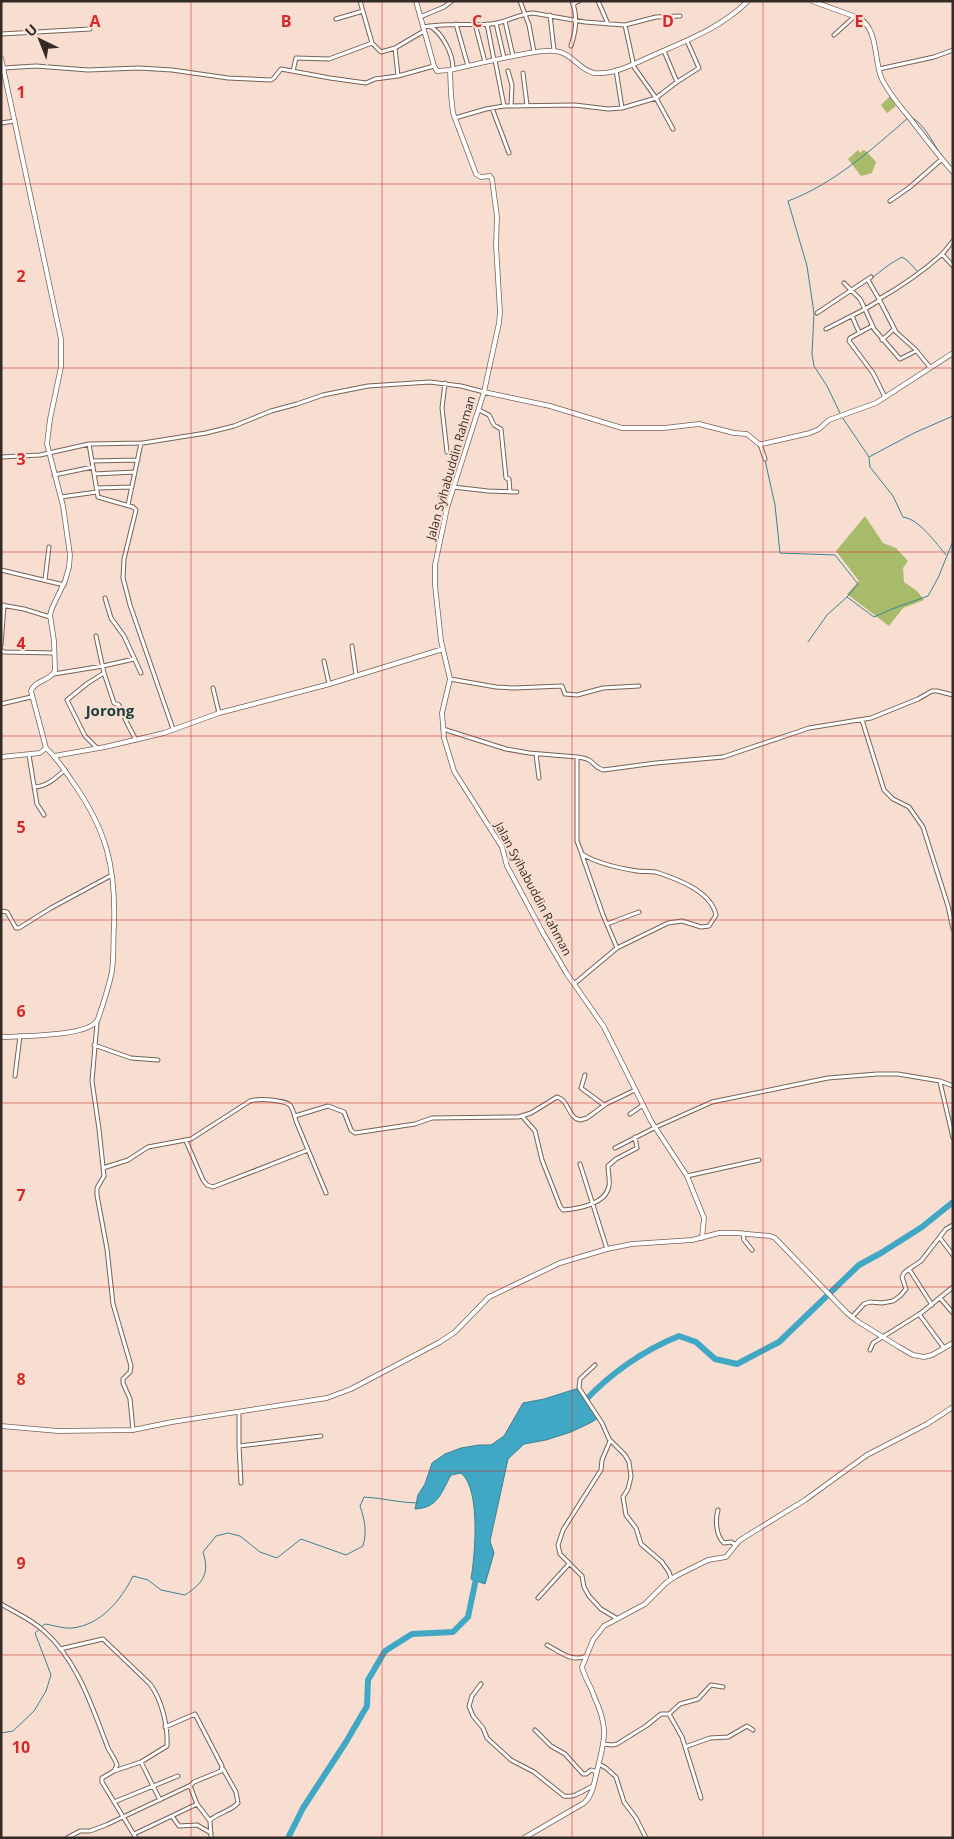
<svg xmlns="http://www.w3.org/2000/svg" width="954" height="1839" font-family="'Open Sans',sans-serif">
	<style>
		.green { fill: #a8bb6b }
		.water { fill: #40a7c5; stroke: #3d8295 }
		.lines { fill: none; stroke-linecap: round; stroke-linejoin: round }
		.stream { stroke: #3d8295; stroke-width: 1 }
		.river { stroke: #40a7c5; stroke-width: 6 }
		.minor-casing { stroke: #776256; stroke-width: 5 }
		.tertiary-casing { stroke: #776256; stroke-width: 5.5 }
		.minor { stroke: #fff; stroke-width: 3 }
		.tertiary { stroke: #fff; stroke-width: 4 }
		.grid { fill: none; stroke: #d62828; stroke-width: 1; stroke-opacity: 0.55 }
		.labels { text-anchor: middle; stroke-width: 4; stroke-linejoin: round; paint-order: stroke }
		.street-label { font-size: 12px; fill: #352b26; stroke: #f7ded0 }
		.quarter-label { font-size: 15px; font-weight: bold; fill: #1a3c3b; stroke: #f7ded0 }
		.grid-label { font-size: 16px; text-anchor: middle; font-weight: bold; fill: #d62828; stroke: #f7ded0; stroke-width: 4; stroke-linejoin: round; paint-order: stroke }
	</style>
	<rect width="100%" height="100%" fill="#f7ded0"/>
	<path class="green" d="M890,96L896,106L887,113L881,105Z
		M858,150L860,153L863,150L866,151L876,162L872,173L861,176L848,159Z
		M865,516L883,543L896,548L908,561L903,568L904,582L917,591L924,600L903,608L889,626L847,594L859,581L836,551Z"/>
	<path class="water" d="M579,1388L598,1418L592,1422L571,1432L546,1440L524,1444L508,1459L490,1541L494,1553L485,1584L471,1579C475,1555 481,1489 461,1473L451,1475C441,1493 438,1508 415,1509L418,1495L425,1484L432,1463L445,1454L461,1448L479,1445H491L504,1436L523,1403L544,1399Z"/>
	<g class="lines">
		<path class="stream" d="M911,117C925,124 933,144 942,156
			M873,277L890,264L902,257L908,261L918,272
			M840,413L827,386L814,366L812,354L814,313L807,266L788,201C834,184 872,149 908,118
			M842,417L869,457L914,433L953,416
			M869,458L870,467L893,496L903,517C919,519 936,543 946,555
			M765,460L775,505L780,553L835,555L858,584L847,597
			M808,642L827,615L847,597L874,617L892,609L928,596L938,578L953,541
			M1,1733L13,1731L34,1711L46,1691L51,1675L35,1633L45,1624C53,1625 64,1629 72,1628C101,1625 121,1600 133,1576L148,1580L161,1590L185,1595C203,1583 210,1574 203,1552L216,1536L228,1533L240,1536L260,1552L277,1558L301,1539L346,1555L363,1546C367,1532 365,1520 360,1506L364,1497C383,1498 400,1503 418,1503"/>
		<path class="river" d="M583,1403C609,1374 644,1350 679,1336L696,1342L715,1359L737,1364L779,1342L859,1265L881,1253L922,1227L953,1202
			M288,1838L303,1808L346,1742L367,1706L368,1680L385,1651L412,1634L453,1632L468,1617L477,1574"/>
		<g class="minor-casing">
			<path id="minor" d="M360,1L372,43L381,52L395,48L398,76
				M520,1L529,25L534,52
				M598,1L608,24
				M573,4L579,1
				M550,15L554,50
				M420,17L444,7L452,1
				M336,19L363,11
				M505,21L513,56
				M496,23L504,58
				M456,24L468,66
				M475,24L485,62
				M487,24L494,60
				M625,25L656,17L680,16
				M430,26C443,34 453,54 453,69
				M423,27C448,22 467,26 491,24C505,23 518,14 533,13L585,22L625,25L634,67L656,98L673,129
				M1,34L90,29
				M834,35L855,16
				M571,46C576,30 578,17 572,1
				M395,48L424,31
				M664,51L677,82L699,68L687,41
				M495,60L504,106
				M3,68L36,66L88,70L139,68L172,70L228,78L271,80L274,78L281,69L330,78L366,83L375,79L398,76L434,66
				M879,69L934,57L953,50
				M616,70L622,108
				M293,71L296,58L329,59L372,43
				M508,71L512,85L511,106
				M523,73L527,105
				M492,108L509,153
				M455,118L486,109L504,106L575,105L608,109L622,108L656,98L677,82
				M1,123L15,121
				M890,201L910,187L942,159
				M942,254L953,266
				M868,280L879,299
				M880,300L865,309L874,329L900,359L914,352
				M817,313L871,277
				M852,316L859,332
				M872,326L850,338L849,341L873,373L884,395
				M826,329L865,309L860,299L844,283
				M882,340L894,329
				M929,366L915,349L896,332L879,299C900,287 922,272 940,256C945,252 948,246 953,241
				M445,383L442,408L447,452
				M479,410L489,415L494,425L501,429L506,478L509,479L510,492
				M89,444L98,497L133,507L136,510L124,559L123,578L130,605L173,729
				M760,444L765,459
				M1,457L40,455L89,444L143,443L206,433L234,426L271,411L297,404L323,395L368,386L430,382L461,386L484,392
				M92,461L138,460
				M94,474L135,472
				M54,475L93,467
				M453,487L488,491L517,492
				M96,488L132,487
				M61,497L97,492
				M128,505L141,443
				M1,570L64,585
				M45,580L49,547
				M105,598L111,618L124,636L141,673
				M1,605L24,609L50,617
				M96,636L104,673L114,703L119,705L127,723L136,740
				M1,645L4,605
				M352,646L356,675
				M1,650L4,652L55,653
				M324,661L329,684
				M54,674L103,666L134,659
				M450,679L496,687L514,688L562,686L565,694L577,695L603,688L639,686
				M213,688L219,713
				M1,704L31,697
				M862,720L884,790L893,799L909,807L923,827L948,906L953,929
				M443,729L506,749L529,753L577,757V841L582,854C598,864 618,868 637,871C643,872 650,871 656,872C677,879 711,891 716,915L709,926L701,927L682,921L668,923L617,948L574,984
				M97,748L85,736L67,700L88,683L104,673
				M536,754L539,778
				M29,755L37,804L44,815
				M577,757C596,759 591,766 603,770L656,763L723,757L809,728L871,718L918,699L932,691H937L953,695
				M34,787C46,787 56,778 65,770
				M582,855L603,915L617,948
				M1,911L7,912L16,928H19L51,908L112,875
				M607,924L639,912
				M97,1023L92,1081L99,1129L104,1176L97,1188V1195L107,1249L113,1304L131,1366L130,1372L123,1379V1383L130,1399L133,1430
				M94,1045L131,1058L158,1060
				M585,1075L581,1088L604,1105
				M15,1076L20,1036
				M940,1082L953,1138
				M630,1114L643,1105
				M295,1116L328,1106L344,1112L351,1130L355,1133L415,1124L432,1118L518,1117L531,1113L557,1097C569,1100 568,1118 580,1120L587,1118L606,1104L635,1090
				M522,1116L535,1131L542,1160L560,1206L563,1210C578,1209 606,1204 609,1186C610,1179 608,1173 608,1166L616,1159L637,1148L635,1137
				M186,1141L203,1180L207,1185L213,1187L308,1150
				M615,1148L656,1127L712,1102L828,1078L877,1074H898L940,1081L953,1086
				M580,1164L607,1249
				M103,1168L128,1160L148,1147L191,1139L250,1101C257,1099 263,1099 271,1100C290,1103 291,1101 296,1121L326,1193
				M687,1176L759,1160
				M743,1233L744,1240L752,1250
				M940,1238L953,1255
				M940,1298L953,1313
				M932,1305L909,1269L921,1261L946,1229L953,1225
				M919,1314L944,1348
				M852,1317L864,1304L870,1302L882,1303L893,1301L900,1296L906,1289L902,1277L904,1273L909,1269
				M870,1350L873,1343L921,1313L953,1287
				M595,1365L580,1379L579,1388L602,1423L609,1439L625,1455L629,1462L631,1477L628,1489L623,1497L626,1515L636,1528L641,1544L662,1562L669,1572L671,1578
				M239,1412V1446L241,1483
				M610,1441L602,1460L601,1470L563,1530L558,1545L560,1554L582,1576L584,1587L589,1596L601,1609L616,1618
				M239,1446L321,1436
				M718,1510C715,1520 716,1536 724,1543L731,1542L736,1545
				M538,1598L569,1564
				M1,1604C16,1613 31,1619 44,1631C78,1661 92,1707 108,1748C111,1754 115,1759 117,1765L114,1771L102,1778V1782L136,1838
				M547,1645C559,1651 572,1663 586,1656
				M60,1649L103,1639L150,1684C162,1700 168,1726 167,1746L141,1762L114,1771
				M481,1684L472,1696L469,1706L473,1716L483,1728L487,1738L511,1760L534,1772L564,1796C576,1798 583,1790 593,1786
				M669,1714L680,1704L698,1699L711,1685L723,1687
				M165,1727L195,1714L222,1766L221,1771L194,1782L190,1786L197,1804L210,1821L211,1838
				M535,1730L551,1746L565,1754L583,1774H586L591,1770L597,1772
				M604,1744L612,1745L617,1744L646,1726L661,1714H669L682,1737L701,1798
				M685,1747L710,1738L728,1737L747,1726L753,1730
				M141,1762L160,1800
				M599,1764L606,1768L616,1777L624,1802L636,1818L646,1838
				M114,1802L178,1776
				M172,1816L179,1826L197,1825L211,1833
				M210,1820C218,1813 231,1811 238,1803L236,1792L223,1769
				M134,1834L197,1804
				M67,1838L80,1831H90L106,1825L191,1785"/>
		</g>
		<g class="tertiary-casing">
			<path id="tertiary" d="M416,1L434,66L437,71L450,70L451,95L453,113L476,174L481,177L490,176L492,179L497,217L496,245L500,312L499,323L484,392L447,508L435,565V585L441,641L450,679L442,713L444,738L454,771L502,847L507,866L543,933L567,974L604,1027L651,1121L687,1176L704,1218L702,1238
				M812,1L859,18C878,29 874,58 881,77C888,93 901,107 912,121C925,138 938,155 953,172
				M1,58L61,339V367L50,419L47,444L63,506L70,555L69,567L65,581L52,608L50,615L54,641L55,671C50,681 35,680 31,691L46,748L40,753L1,757
				M450,70C476,64 502,58 529,53C537,52 547,50 555,51C571,52 579,70 594,73C616,75 637,62 656,54C688,40 722,27 748,1
				M484,392L550,406L622,428H664L699,424L734,433L747,434L759,444H762L810,433L819,429L829,420L876,403L953,353
				M54,756L105,747L164,733L219,713L326,685L443,649
				M1,1037C20,1036 91,1037 98,1019C103,1004 109,987 112,971C114,956 113,940 114,925C116,866 106,829 72,781C64,769 56,757 46,748
				M1,1426L58,1431L133,1430L172,1422L327,1398L351,1389L440,1342L455,1332L489,1297L560,1263L607,1249L632,1244L692,1240L719,1233H737L770,1236L775,1238L847,1313L857,1321L899,1347L913,1355L924,1357L932,1355L953,1343
				M524,1838L584,1803C593,1795 594,1783 597,1771C605,1738 609,1729 594,1696C591,1686 584,1677 582,1667L593,1640L604,1626L645,1604L667,1582L676,1576L708,1560L726,1557L739,1541L745,1537L805,1500L867,1455L927,1424L953,1407"/>
		</g>
		<use href="#minor" class="minor"/>
		<use href="#tertiary" class="tertiary"/>
	</g>
	<path class="grid" d="M191,1V1838M382,1V1838M572,1V1838M763,1V1838M1,184H953M1,368H953M1,552H953M1,736H953M1,920H953M1,1103H953M1,1287H953M1,1471H953M1,1655H953"/>
	<g class="labels">
		<g class="street-label">
			<text transform="translate(451 468) rotate(-74)" y="4">Jalan Syihabuddin Rahman</text>
			<text transform="translate(533 889) rotate(62)" y="4">Jalan Syihabuddin Rahman</text>
		</g>
		<g class="quarter-label">
			<text x="110" y="716">Jorong</text>
		</g>
	</g>
	<g class="grid-label">
		<text x="95" y="27">A</text>
		<text x="286" y="27">B</text>
		<text x="477" y="27">C</text>
		<text x="668" y="27">D</text>
		<text x="859" y="27">E</text>
		<text x="21" y="98">1</text>
		<text x="21" y="282">2</text>
		<text x="21" y="465">3</text>
		<text x="21" y="649">4</text>
		<text x="21" y="833">5</text>
		<text x="21" y="1017">6</text>
		<text x="21" y="1201">7</text>
		<text x="21" y="1385">8</text>
		<text x="21" y="1569">9</text>
		<text x="21" y="1753">10</text>
	</g>
	<rect width="954" height="1839" fill="none" stroke="#352b26" stroke-width="5"/>
	<g transform="translate(40 40) rotate(317)" stroke="#f7ded0" stroke-width="4" paint-order="stroke">
	<path d="M0-4L9 19L0 12L-9 19Z" fill="#352b26"/>
	<text y="-8" font-size="14" font-weight="bold" text-anchor="middle" fill="#352b26">U</text>
	</g>
</svg>
